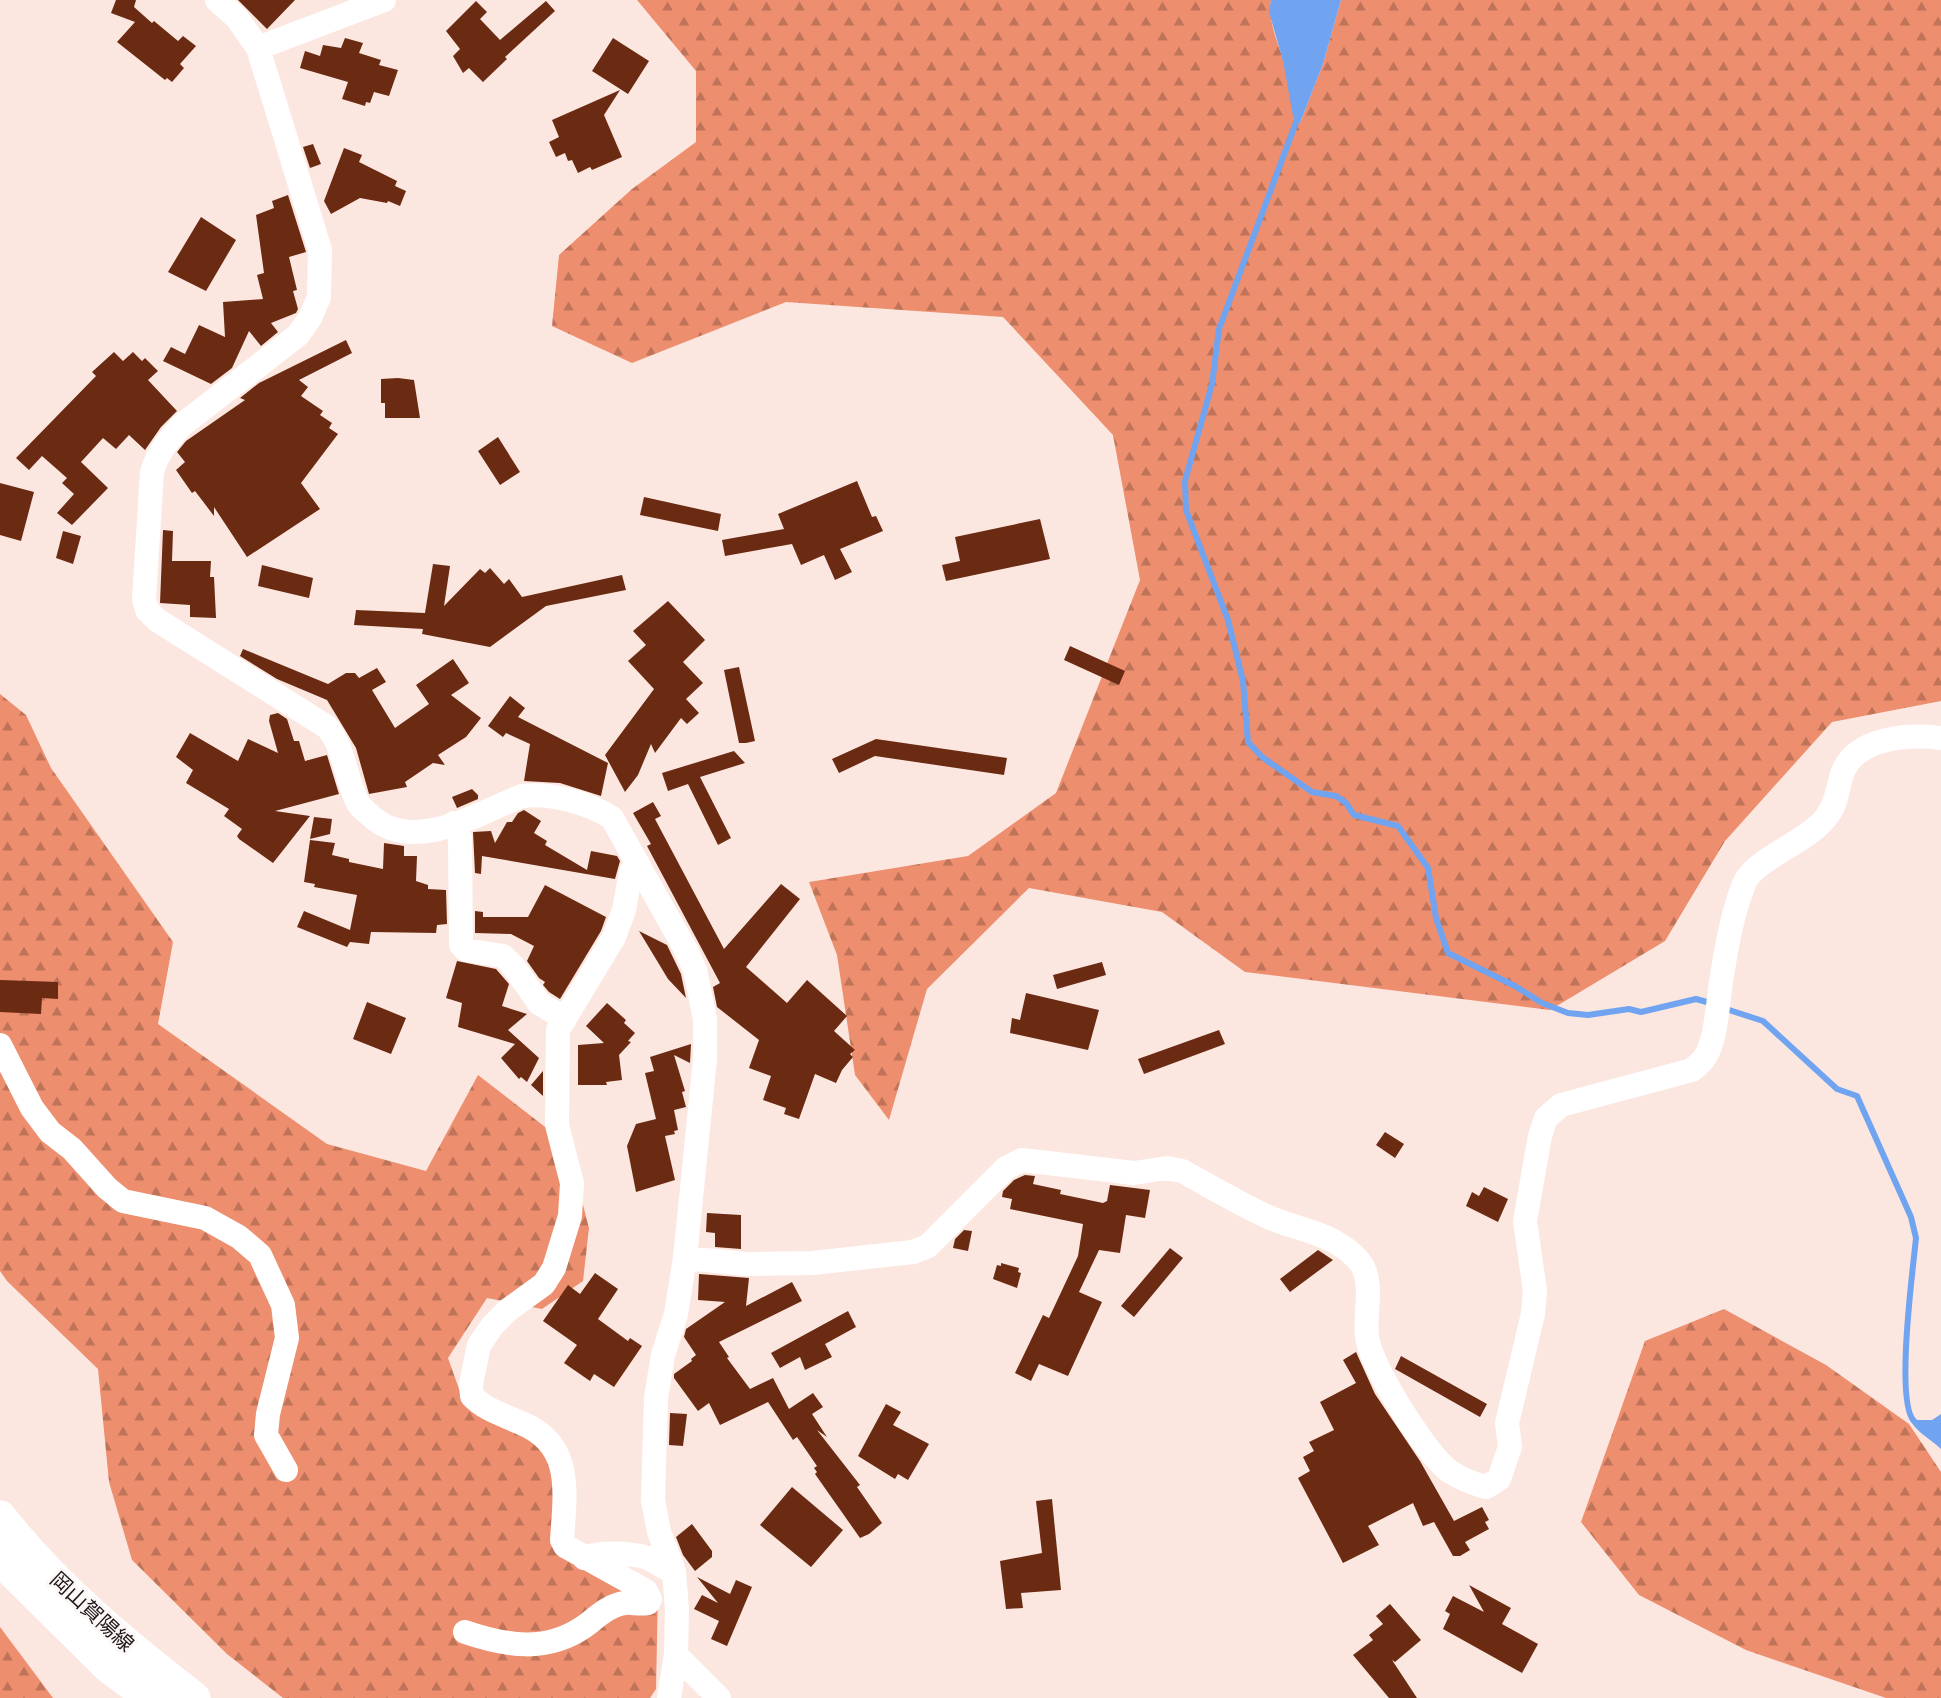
<svg xmlns="http://www.w3.org/2000/svg" width="1941" height="1698" font-family="'Varela Round','Noto Sans JP',sans-serif">
	<style>
		.forest { fill: url(#forest-firs) }
		.water { fill: #70a4f0 }
		.lines { fill: none; stroke-linecap: round; stroke-linejoin: round }
		.stream { stroke: #70a4f0; stroke-width: 6 }
		.building { fill: #6b2a12 }
		.minor { stroke: #fff; stroke-width: 24 }
		.primary { stroke: #fff; stroke-width: 33 }
		.labels { text-anchor: middle; stroke-width: 6; stroke-linejoin: round; paint-order: stroke }
		.street-label { font-size: 21px; fill: #1f1715; stroke: #fcf8f7 }
	</style>
	<defs>
		<pattern id="forest-firs" width="22" height="20" patternUnits="userSpaceOnUse" patternTransform="scale(1.5)"><rect width="22" height="20" fill="#ed8e6e"/><path d="M5 1l3.5 6h-7zM16 11l3.5 6h-7z" fill="#bf7359"/></pattern>
	</defs>
	<rect width="100%" height="100%" fill="#fce7e0"/>
	<path class="forest" d="M637,0H1271C1268,22 1277,39 1283,60C1288,79 1292,101 1294,120L1300,123L1323,64L1341,0H1941V701L1832,722L1725,841L1665,941L1550,1010L1245,972L1162,912L1029,888L927,989L889,1120L855,1075L837,955L809,882L968,856L1056,793L1140,580L1113,435L1003,317L786,302L632,363L552,326L559,255L632,189L696,142V71Z
		M0,694L26,715L51,768L173,942L158,1024L327,1144L426,1171L478,1075L567,1144L589,1228L583,1281L542,1309L487,1298L448,1358L464,1403L523,1422L554,1458L566,1535L658,1591L656,1689L650,1698H283L227,1654L132,1560L109,1482L98,1369L7,1281L0,1271Z
		M1724,1309L1826,1365L1909,1424L1941,1472V1698H1886L1746,1650L1639,1595L1581,1522L1645,1341Z
		M0,1627L53,1698H0Z"/>
	<path class="water" d="M1271,0H1341L1323,64L1300,123L1294,121L1283,61L1269,12Z
		M1908,1413L1917,1420H1932L1941,1414V1449C1930,1438 1910,1429 1908,1413Z"/>
	<g class="lines">
		<path class="stream" d="M1298,117L1219,329L1212,384L1185,481L1186,510L1228,620L1243,681L1248,742L1262,757L1312,792L1336,796L1346,803L1354,815L1398,826L1428,868L1436,918L1448,953L1515,986L1542,1003L1568,1013L1588,1015L1629,1009L1641,1012L1696,999L1714,1004
			M1723,1008L1763,1021L1837,1089L1857,1096L1911,1217L1916,1238C1913,1269 1895,1402 1914,1421"/>
	</g>
	<path class="building" d="M116,0H136L134,7L152,23L154,21L178,41L183,36L196,46L180,64L184,68L172,82L167,78L165,80L117,42L135,22L111,13Z
		M238,0H295L267,29Z
		M476,1L487,12L480,19L500,40L546,1L555,11L505,57L507,59L483,82L469,68L463,73L453,56L460,49L446,31Z
		M345,38L363,43L359,53L381,60L379,65L398,70L389,96L374,92L370,103L366,102L365,106L342,99L348,82L300,68L305,51L320,56L323,45L341,48Z
		M613,38L649,61L628,94L592,71Z
		M620,90L604,115L622,157L592,170L590,167L578,173L572,160L568,161L565,153L556,157L549,142L559,137L552,120Z
		M313,144L321,164L310,168L303,147Z
		M344,148L362,155L359,162L397,181L395,186L406,191L400,206L388,201L387,203L360,198L331,214L324,201Z
		M288,195L306,252L289,257L297,290L293,291L298,309L296,313L271,323L278,332L261,346L249,331L232,368L211,384L163,361L171,347L185,354L199,325L225,337L223,302L263,299L257,275L264,273L256,215L274,208L272,201Z
		M201,217L236,240L206,291L168,272Z
		M346,340L352,353L299,380L308,387L301,396L323,411L320,415L332,423L329,428L338,434L301,483L320,509L247,557L214,507V516L195,491L192,493L176,470L185,462L177,452L186,441L245,400L240,398L259,383Z
		M114,352L123,361L133,352L142,361L145,358L158,371L148,380L177,411L161,427L145,450L129,435L116,449L103,438L81,462L108,488L72,525L57,513L74,494L62,483L67,478L42,456L29,470L16,458L96,376L92,372Z
		M398,378L414,380L420,418H385V403H381V379Z
		M498,437L520,472L500,485L478,451Z
		M857,481L872,517L876,516L883,531L840,549L852,572L835,580L824,555L801,565L792,544L725,556L722,540L784,529L778,514Z
		M0,483L34,492L21,541L0,535Z
		M644,497L721,514L718,531L640,515Z
		M1040,519L1050,559L946,581L942,565L960,561L955,537Z
		M163,530L173,531L172,561H211L210,577H214L216,618L190,617V605L160,603Z
		M63,531L81,536L73,564L56,558Z
		M433,564L450,566L444,606L480,569L485,573L490,568L504,584L509,579L522,597L622,575L626,590L546,606L490,647L422,634L423,629L354,625L356,610L425,613Z
		M262,565L313,578L309,598L258,586Z
		M668,601L705,640L683,662L703,683L686,699L699,713L687,724L681,718L655,753L651,744L638,775L625,792L605,755L654,689L628,661L646,645L633,631Z
		M1070,646L1125,671L1119,685L1064,660Z
		M243,649L328,684L346,673H355L359,678L377,668L386,682L372,690L395,728L429,704L416,685L453,659L469,683L451,695L481,718L466,737L438,755L445,765L433,763L405,782L407,787L369,794L356,748L327,700L277,679L240,656Z
		M739,667L755,741L746,743H739L724,670Z
		M510,696L525,708L518,717L608,763L601,796L560,783L524,781L530,744L506,733L503,737L488,726Z
		M278,713L287,719L294,741H299L305,761L327,755L339,794L275,811L310,816L273,863L239,839L237,836L242,829L224,816L229,809L186,783L193,770L176,757L190,733L238,761L248,739L278,753L269,721L270,715Z
		M876,739L1007,758L1004,775L875,756L839,773L832,759Z
		M734,751L745,763L700,777L731,838L718,845L688,784L668,791L662,773Z
		M472,789L478,795V799L457,808L452,797Z
		M653,802L661,816L655,819L724,949L781,884L800,899L746,967L787,1003L807,980L847,1016L834,1031L855,1050L850,1054L853,1057L842,1070L836,1083L815,1074L799,1119L784,1114L786,1108L763,1100L771,1076L749,1068L759,1040L717,1007L713,987L720,983L647,846L651,844L633,813Z
		M524,810L541,821L534,833L547,841L545,845L587,870L591,851L617,856L620,861L615,879L482,856L481,874L475,873L473,832L491,831L495,843L507,822H512L518,813Z
		M314,817L332,819L330,834L310,839Z
		M310,840L335,843L332,855L349,859V862L383,869L384,843L404,846V856H417L416,881L428,885V889L446,890L447,924L437,925L436,933L371,932L369,944L350,942L347,947L297,927L304,911L350,930L357,895L314,887L315,884L304,882Z
		M545,885L606,917L601,931L560,999L549,992L543,985L545,982L539,978L527,961L534,946L511,934L475,933V911L483,912V917H528Z
		M639,931L667,945L681,974L686,998L668,979Z
		M457,961L496,969L509,984L502,1006L527,1014L508,1030L539,1058L527,1082L521,1077L519,1079L501,1058L515,1044L458,1027L462,1003L446,998Z
		M1102,962L1106,975L1057,989L1053,975Z
		M0,980L58,982V999L42,998L41,1014L0,1012Z
		M1026,993L1099,1010L1088,1050L1010,1033L1012,1018L1020,1020Z
		M367,1002L406,1018L391,1054L353,1039Z
		M607,1003L626,1020L624,1023L635,1033L628,1041L631,1042L619,1055L622,1080L606,1082L607,1085H578V1045L604,1043L586,1026Z
		M1219,1030L1225,1044L1144,1074L1138,1059Z
		M691,1044L690,1063L674,1055L685,1091L682,1092L686,1107L674,1110L678,1130L674,1131L675,1134L665,1136L675,1180L636,1192L627,1146L636,1124L656,1119L645,1073L654,1071L650,1057Z
		M543,1071V1096L531,1085Z
		M1385,1132L1404,1144L1395,1158L1376,1145Z
		M1025,1175L1035,1176L1033,1184L1061,1190L1060,1194L1103,1203L1107,1201L1110,1185L1150,1190L1145,1218L1126,1215L1120,1253L1099,1250L1079,1292L1102,1302L1068,1376L1039,1364L1031,1381L1015,1373L1043,1315L1049,1318L1078,1256L1083,1224L1010,1209L1012,1199L1002,1197L1003,1191L1014,1180Z
		M1484,1187L1508,1199L1498,1222L1466,1206L1472,1192L1479,1196Z
		M707,1213L741,1215V1249L715,1247V1233L706,1232Z
		M964,1230L972,1231L968,1251L953,1248L955,1239Z
		M1170,1248L1183,1258L1134,1317L1121,1306Z
		M1318,1250L1333,1260L1290,1292L1280,1279Z
		M1001,1263L1019,1268L1018,1272L1021,1273L1017,1288L993,1279L997,1265L1001,1266Z
		M595,1273L618,1289L598,1319L628,1341L630,1338L642,1346L614,1387L594,1374L590,1381L564,1363L577,1345L543,1321L568,1285L580,1294Z
		M699,1274L749,1278L746,1306L792,1282L802,1301L719,1342L729,1357L727,1358L750,1389L773,1378L789,1409L813,1393L823,1407L812,1414L827,1437L817,1430L860,1485L857,1487L882,1523L869,1534L860,1538L815,1474L817,1472L814,1468L817,1466L797,1437L793,1440L768,1402L720,1425L709,1403L698,1411L674,1378V1374L692,1361L691,1359L696,1355L684,1337L686,1329L725,1302L698,1300Z
		M848,1311L856,1327L825,1344L832,1357L805,1370L800,1357L780,1368L771,1353Z
		M1356,1352L1375,1394L1420,1461L1454,1521L1482,1507L1489,1520L1485,1522L1489,1529L1465,1542L1470,1550L1460,1556H1453L1434,1522L1423,1526L1413,1503L1368,1526L1379,1545L1343,1563L1298,1478L1310,1471L1303,1457L1314,1451L1309,1442L1334,1430L1320,1402L1356,1383L1343,1360Z
		M1401,1356L1487,1404L1480,1417L1395,1369Z
		M886,1404L901,1412L893,1425L929,1444L908,1480L898,1474L895,1479L858,1456Z
		M670,1413L687,1414L683,1446L669,1445Z
		M792,1487L843,1530L811,1567L760,1525Z
		M1052,1499L1061,1590L1021,1593L1023,1608L1006,1609L1000,1561L1042,1553L1036,1501Z
		M692,1524L712,1551V1557L695,1571L683,1555L676,1537Z
		M697,1577L730,1594L736,1580L752,1587L727,1646L711,1639L719,1621L694,1609L702,1595L718,1603Z
		M1469,1585L1511,1608L1502,1624L1538,1644L1522,1673L1443,1629L1450,1614L1445,1611L1453,1596L1484,1612Z
		M1390,1604L1421,1640L1395,1662L1392,1660L1417,1698H1389L1353,1655L1373,1640L1369,1635L1383,1624L1376,1616Z"/>
	<g class="lines">
		<path class="minor" d="M217,0L237,18L258,48L320,250L319,297L310,318L298,335L182,425C168,440 158,452 152,472L144,599L147,610L157,620L327,727C345,748 345,779 358,803C361,808 367,812 371,816C413,855 478,813 522,796C550,792 589,803 612,818L686,950L695,970L705,1019V1059L685,1258L676,1314L663,1355L656,1398L653,1500L659,1532L674,1571L677,1610L676,1655L669,1698
			M258,48L384,0
			M454,823L460,837L461,945L466,950L503,956L513,966L539,1003L565,1019
			M0,1045L32,1108L50,1132L72,1149L107,1188L123,1201L205,1218L239,1237L260,1255L283,1305L287,1338L268,1414L266,1435L286,1470
			M685,1258L746,1264L813,1263L913,1252L928,1246L1006,1168L1022,1160L1134,1173L1167,1168L1182,1171C1210,1186 1238,1203 1266,1216C1299,1231 1334,1232 1359,1261C1375,1280 1364,1313 1367,1336C1369,1364 1426,1454 1449,1471C1460,1478 1474,1484 1486,1487L1499,1479L1510,1447L1507,1423L1533,1314L1535,1291L1525,1221L1540,1136L1546,1118L1561,1105L1692,1070C1696,1066 1702,1062 1705,1057C1716,1041 1718,1002 1721,982C1726,950 1732,914 1744,884C1753,859 1809,842 1827,816C1837,804 1837,789 1842,774C1855,737 1908,734 1941,738
			M584,1558C600,1551 632,1553 648,1558C658,1562 663,1569 674,1571
			M465,1632C506,1646 547,1653 585,1626C597,1617 609,1605 625,1603C632,1602 640,1605 648,1603L650,1599L646,1591L565,1546L562,1540C565,1493 574,1444 521,1423C504,1415 485,1410 472,1396L471,1384L479,1345L493,1325L508,1310L544,1284L554,1268L570,1216L572,1183L557,1125L558,1030L614,937L624,910L631,872L638,864
			M676,1655L719,1698"/>
		<path class="primary" d="M0,1517C55,1587 124,1644 194,1698
			M0,1559L109,1667L151,1698"/>
	</g>
	<g class="labels">
		<g class="street-label">
			<text transform="translate(92 1612) rotate(43)" y="7">岡山賀陽線</text>
		</g>
	</g>
</svg>
